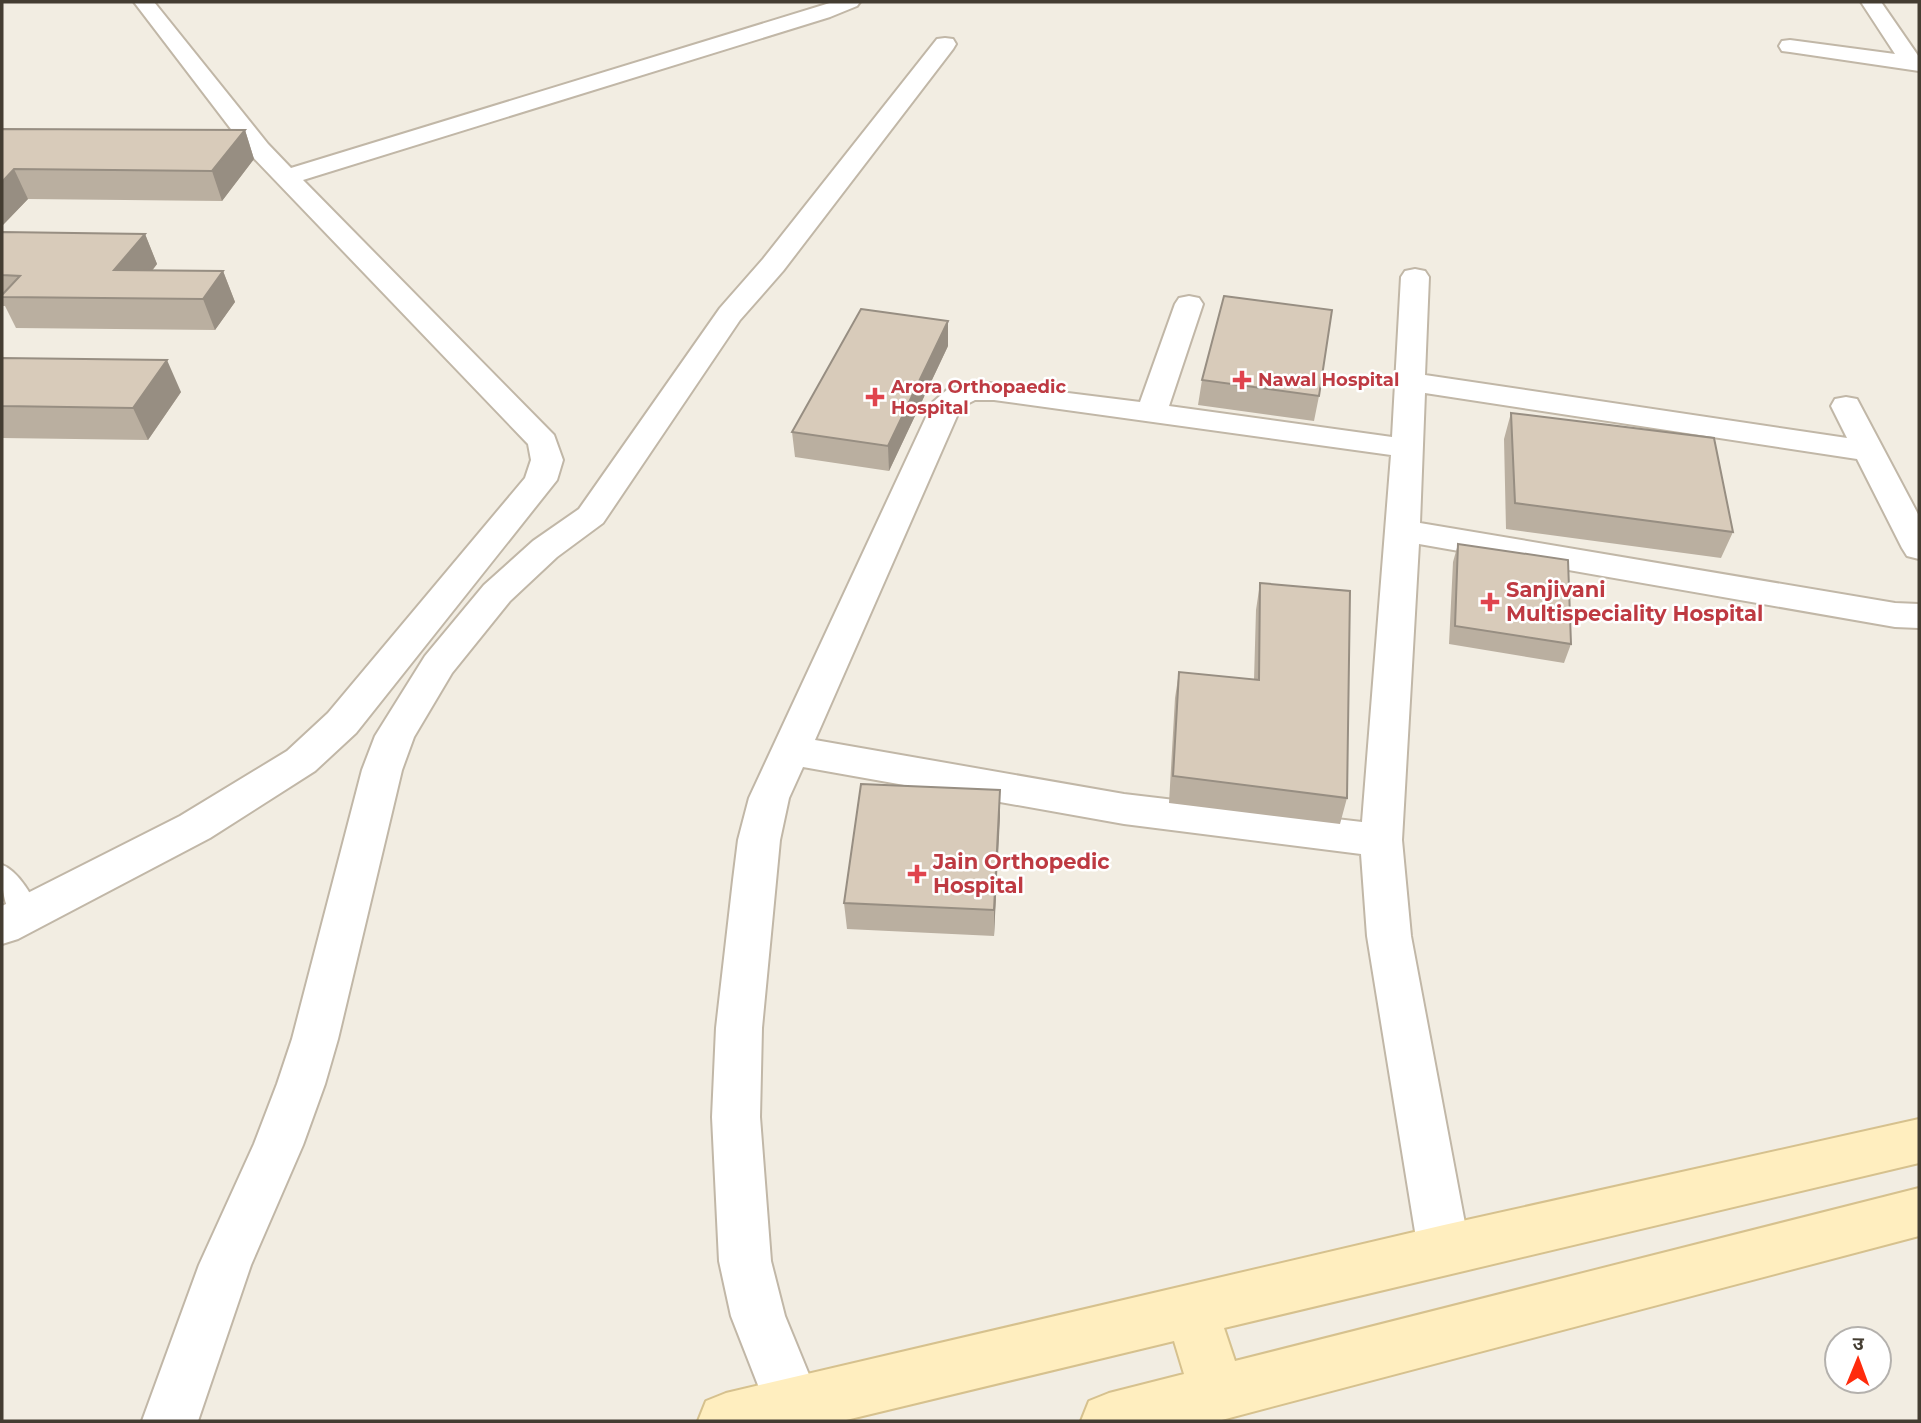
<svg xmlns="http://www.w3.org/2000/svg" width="1921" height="1423" font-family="Montserrat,'Noto Sans Devanagari',sans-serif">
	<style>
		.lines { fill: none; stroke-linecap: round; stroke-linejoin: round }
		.service-casing { stroke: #c1b7a7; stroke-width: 4 }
		.minor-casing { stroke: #c1b7a7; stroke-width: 4 }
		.secondary-casing { stroke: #d6c18e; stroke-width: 4 }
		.service { fill: #fff; fill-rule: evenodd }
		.minor { fill: #fff; fill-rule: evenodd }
		.secondary { fill: #ffeebf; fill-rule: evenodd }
		.wall { fill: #baafa0 }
		.shaded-wall { fill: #978e82 }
		.building { fill: #d8cbba; stroke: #978e82; stroke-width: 2 }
		.health-dot { fill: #e0444e; stroke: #fff; stroke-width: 2.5 }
		.labels { text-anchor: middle; stroke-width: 5; stroke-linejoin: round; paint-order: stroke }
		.far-health-label { font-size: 18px; font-weight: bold; fill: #be3a42; stroke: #fff; text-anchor: start }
		.health-label { font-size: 21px; font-weight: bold; fill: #be3a42; stroke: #fff; text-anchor: start }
	</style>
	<rect width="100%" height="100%" fill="#f2ede2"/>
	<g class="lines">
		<g class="service-casing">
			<path id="service" d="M2,865C19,871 33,898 41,914L37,922C4,933 1,887 2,865Z"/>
		</g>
		<g class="minor-casing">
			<path id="minor" d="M134,2H154L268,144L291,168L833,2H860L857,6L830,17L303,180L554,435L563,460L557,480L356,733L315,771L210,838L18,939L2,944V906L180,816L287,751L328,713L525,478L531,460L528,444L250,154Z
				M1861,2H1881L1919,57V71L1790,52L1782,51L1779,46L1782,41L1790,40L1895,54Z
				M945,38L953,39L956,44L953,49L783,271L740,320L603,523L557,557L510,601L452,673L414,737L402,770L338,1039L325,1084L303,1145L251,1265L198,1421H142L199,1265L254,1144L277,1084L292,1039L362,770L375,736L425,656L484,585L533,541L579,509L720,308L763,259L937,39Z
				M1415,269L1425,271L1429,277L1425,375L1847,438L1831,406L1835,399L1846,397L1857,399L1919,516V559L1907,556L1902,548L1857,459L1425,393L1420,523L1895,603L1919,604V628L1895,627L1419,544L1402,840L1411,936L1470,1250L1462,1268L1444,1275L1426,1268L1418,1250L1367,936L1361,854L1124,824L803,767L789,798L780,840L762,1028L760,1117L771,1261L785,1316L828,1421H772L731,1316L719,1261L712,1117L716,1028L733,880L738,840L749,798L933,402L948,389L981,382L1140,402L1175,304L1179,298L1189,296L1199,298L1203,304L1169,406L1392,437L1401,277L1405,271ZM975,400H994L1391,455L1362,822L1124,794L815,740L961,407Z"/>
		</g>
		<g class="secondary-casing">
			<path id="secondary" d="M1919,1119V1163L1224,1328L1235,1361L1919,1188V1236L1218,1421H1081L1089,1401L1109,1393L1184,1374L1174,1341L842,1421H698L706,1401L726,1393L1444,1225Z"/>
		</g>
		<use href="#service" class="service"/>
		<use href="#minor" class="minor"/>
		<use href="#secondary" class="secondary"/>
	</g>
	<path class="wall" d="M2,129L245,130L254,159L222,201L28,199L2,226Z
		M2,232L145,234L157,264L152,271H223L235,302L215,330L16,328L5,306H2Z
		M948,346L889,471L795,457L792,432Z
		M2,358L181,392L148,440L2,438Z
		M1202,380L1319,396L1314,421L1198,405Z
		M1511,413L1733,532L1721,558L1506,529L1504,439Z
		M1458,544L1571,644L1564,663L1449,644L1453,562Z
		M1260,583L1347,798L1340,824L1169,803L1175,698L1179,672L1254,680L1256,610Z
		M1000,790L994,936L847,929L844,903Z"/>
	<path class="shaded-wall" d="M245,130L254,159L222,201L212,171Z
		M14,169L28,199L2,226V182Z
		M145,234L157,264L130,298L114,270Z
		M223,271L235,302L215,330L203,299Z
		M948,321V346L889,471L888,446Z
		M167,360L181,392L148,440L133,408Z
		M1000,790V817L994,936V910Z"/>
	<path class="building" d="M2,129L245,130L212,171L14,169L2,182Z
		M2,232L145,234L114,270L223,271L203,299L2,297V295L20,276L2,275Z
		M1224,296L1332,310L1319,396L1202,380Z
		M861,309L948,321L888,446L792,432Z
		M2,358L167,360L133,408L2,406Z
		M1511,413L1714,438L1733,532L1515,503Z
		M1458,544L1568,560L1571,644L1455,626Z
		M1260,583L1350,591L1347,798L1173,776L1179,672L1259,680Z
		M861,784L1000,790L994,910L844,903Z"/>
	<g class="health-dot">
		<path d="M1238.5 369.5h7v7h7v7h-7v7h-7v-7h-7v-7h7z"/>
		<path d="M871.5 386.5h7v7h7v7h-7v7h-7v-7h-7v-7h7z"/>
		<path d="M1486.5 591.5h7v7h7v7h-7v7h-7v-7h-7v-7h7z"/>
		<path d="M913.5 863.5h7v7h7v7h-7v7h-7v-7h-7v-7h7z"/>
	</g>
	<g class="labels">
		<g class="far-health-label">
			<text x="1258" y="386">Nawal Hospital</text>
			<text x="891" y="393">Arora Orthopaedic<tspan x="891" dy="21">Hospital</tspan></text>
		</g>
		<g class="health-label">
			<text x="1506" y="597">Sanjivani<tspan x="1506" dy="24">Multispeciality Hospital</tspan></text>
			<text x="933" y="869">Jain Orthopedic<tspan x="933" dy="24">Hospital</tspan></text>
		</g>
	</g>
	<rect width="1921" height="1423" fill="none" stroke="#443d32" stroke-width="7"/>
	<g transform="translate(1858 1360) rotate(1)"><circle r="33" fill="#ffffff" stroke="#b4b1ad" stroke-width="2"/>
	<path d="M0-5L12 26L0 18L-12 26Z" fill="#ff2b0c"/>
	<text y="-10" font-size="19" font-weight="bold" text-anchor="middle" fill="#443d32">उ</text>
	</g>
</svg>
